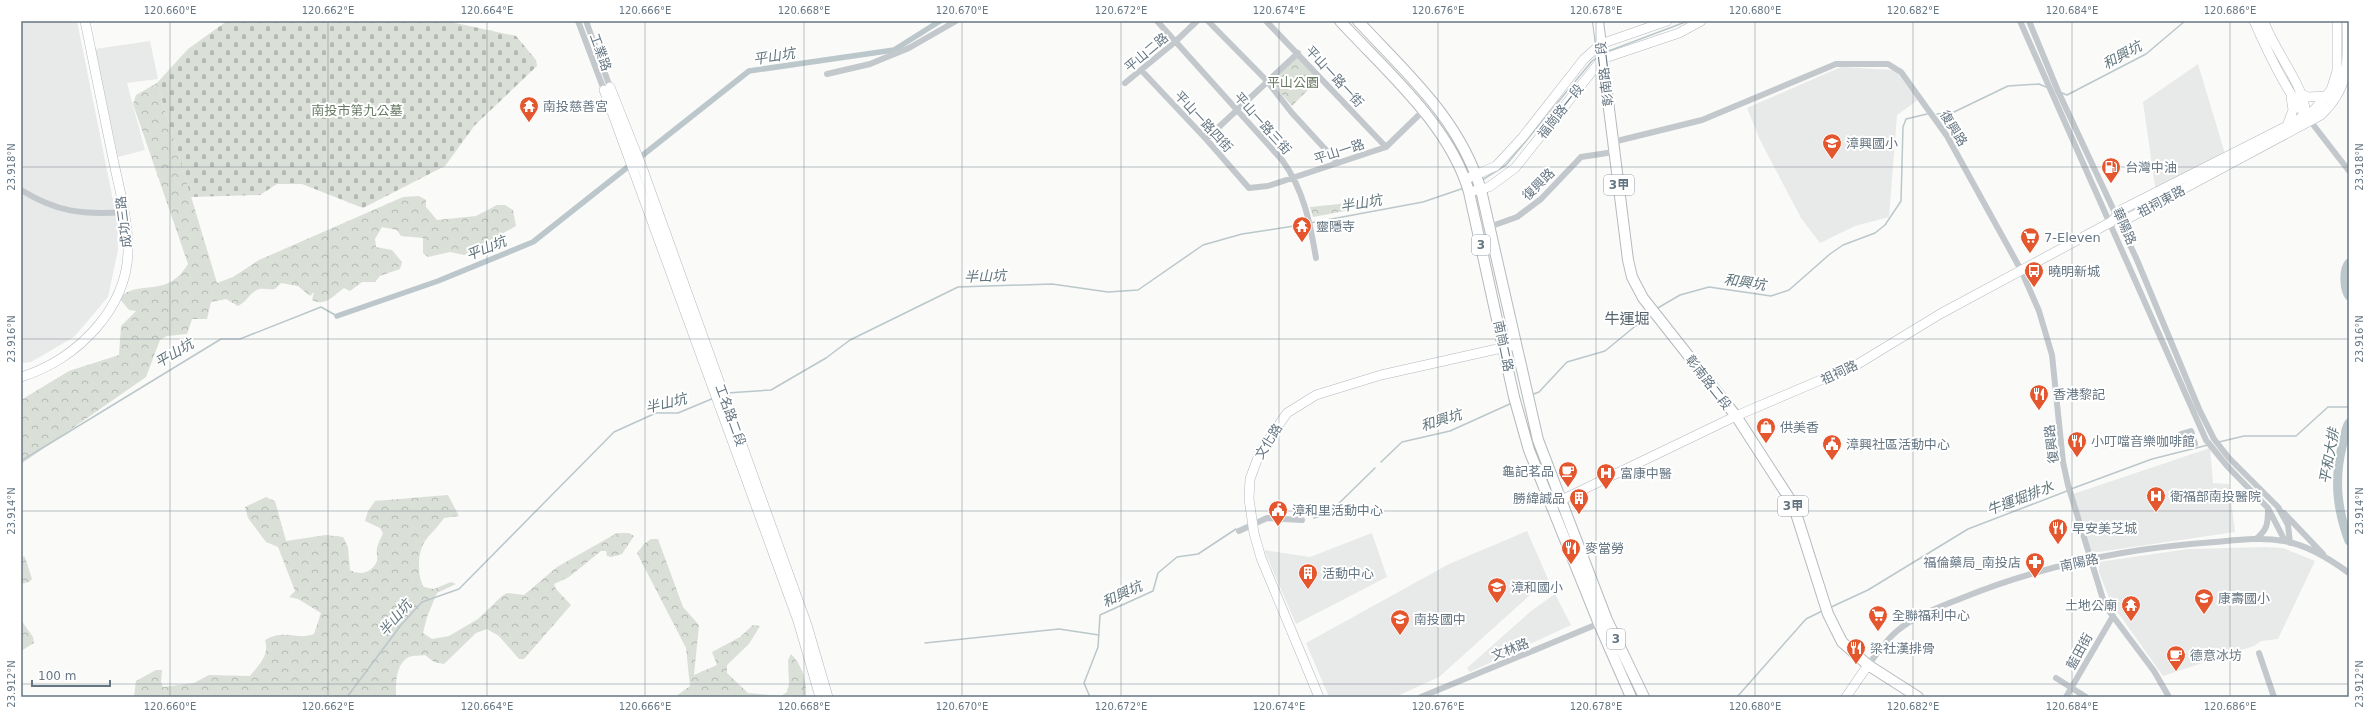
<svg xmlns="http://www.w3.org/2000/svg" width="2370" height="718" font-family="'DejaVu Sans','Noto Sans TC',sans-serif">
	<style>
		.built { fill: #e8e9e9 }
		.forest { fill: url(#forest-crowns) }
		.cemetery { fill: url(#cemetery-stones) }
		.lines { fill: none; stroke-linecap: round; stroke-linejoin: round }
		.stream { stroke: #bbc7cb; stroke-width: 1.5 }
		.canal { stroke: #bbc7cb; stroke-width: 5.5 }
		.river { stroke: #bbc7cb; stroke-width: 9 }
		.secondary-casing { stroke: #b3babf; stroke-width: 10 }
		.primary-casing { stroke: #b5babe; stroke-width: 12 }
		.street { stroke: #c3c8cc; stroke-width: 6 }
		.secondary { stroke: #fff; stroke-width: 9 }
		.primary { stroke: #fff; stroke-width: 10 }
		.ticks { fill: none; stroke: #657683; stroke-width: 1; stroke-opacity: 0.45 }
		.labels { text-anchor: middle; stroke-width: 4; stroke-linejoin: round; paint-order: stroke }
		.shield { fill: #fff; stroke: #939fa8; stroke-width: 1 }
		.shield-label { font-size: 12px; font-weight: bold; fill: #657683 }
		.street-label { font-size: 13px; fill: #657683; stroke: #fff }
		.park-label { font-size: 13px; fill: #687a64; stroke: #fff }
		.poi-label { font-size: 13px; fill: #657683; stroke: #fff; text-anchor: start }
		.water-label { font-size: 14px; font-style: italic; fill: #60757c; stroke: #fff }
		.quarter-label { font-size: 15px; fill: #57646e; stroke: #fff }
		.neatline { fill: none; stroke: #657683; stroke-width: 1.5 }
		.ticks-label { font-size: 10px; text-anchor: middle; fill: #657683 }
	</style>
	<defs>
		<pattern id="forest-crowns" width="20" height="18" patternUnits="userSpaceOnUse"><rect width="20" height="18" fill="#dadfd7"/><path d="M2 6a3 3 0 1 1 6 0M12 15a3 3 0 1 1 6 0" fill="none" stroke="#b4b9b4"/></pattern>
		<pattern id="cemetery-stones" width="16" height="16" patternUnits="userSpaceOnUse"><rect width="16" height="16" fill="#dadfd7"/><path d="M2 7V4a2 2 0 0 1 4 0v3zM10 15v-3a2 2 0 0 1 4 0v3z" fill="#b4b9b4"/></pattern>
	</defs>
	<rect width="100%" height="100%" fill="#fafaf8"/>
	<path class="built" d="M21,21H77L117,220L118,250L108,297L74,337L31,362L21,363Z
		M150,41L158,79L127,83L145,150L118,157L95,49Z
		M2198,64L2226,157L2156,193L2143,102Z
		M1841,67L1895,70L1918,100L1897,115L1889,217L1855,226L1820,243L1801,218L1760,140L1747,108Z
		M2210,448L2213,483L2229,484L2235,532L2092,553L2073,494Z
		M1527,531L1548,579L1439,677L1395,697H1329L1306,643L1449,564Z
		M1372,533L1387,577L1296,624L1264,550L1310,557Z
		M2266,547L2283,548L2315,561L2278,639L2261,641L2254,646L2163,676L2111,603L2099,572V562L2188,549Z
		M1555,594L1571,625L1470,672L1467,668L1531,611Z"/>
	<path class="forest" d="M1297,57L1318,80L1292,106L1271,82Z
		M157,83L217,283L233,277L259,260L403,197L419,196L426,200V207L437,220L476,216L497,205H505L513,210L516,226L464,255L450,252L428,257L423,253V238L401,236L397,230L382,227L375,239L376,247L392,250L402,262L400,269L380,276L375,282H362L350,291L344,288C333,296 325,307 312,300L314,292L310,296L298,286L281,283L275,289C270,290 263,288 259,289C250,292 247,302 238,306L226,299L211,302L207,319H192L187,334L167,336L160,340L146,377L21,464V400L69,371L119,355L121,326L136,311L129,310L119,298C140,278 166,300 188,264L133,104L136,95Z
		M1349,203L1350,210L1313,217L1310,207Z
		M448,495L459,516L444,518C430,538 419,539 419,566C419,573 420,581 424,587L434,589L451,582L456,584L437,593L427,617L423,633L432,639L449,636L478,619L502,596L507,593L524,595L557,567L617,533H629L634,536L622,554L611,557L607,556L606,551H601L569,577L554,584L556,589L571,605L524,659H519L499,636L487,629L476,633L444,664L434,662L425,655C420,656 414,655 409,657C395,664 396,684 396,697H134L136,681L156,670H162L161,682L163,687L194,683L209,675L250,676C259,665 270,655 265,640C285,628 298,641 314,634L321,613L298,599L289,597L295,591L278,547L266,542L248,518L245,507L266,497L275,501L286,541L326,535L343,537L348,547L350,570C360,576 372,573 377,561C378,557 376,552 377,548C378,543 381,538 383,533L380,528L365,521L368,511L375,501Z
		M651,539H658L683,607L699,625L694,675L717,665L712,652L740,637L753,625L760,626L749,644L727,665V673L748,693L781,696L787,692L789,684L788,660L791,654C802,665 807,681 806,697H675L690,686L686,648L637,553L644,544Z
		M21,556L25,557L32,579L29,582L21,584Z
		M21,620L33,637L34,643L21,651Z"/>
	<path class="cemetery" d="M227,21H446L516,36L536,60L537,66L475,125L445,166L363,208L302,184H277L260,195L191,197L157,83L188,49Z"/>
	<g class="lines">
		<path class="stream" d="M1606,52L1688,21
			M2062,93L2067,95L2146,54L2185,21
			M1937,114L1954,112L2008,86L2039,84L2046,87
			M1482,180L1506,165L1592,61L1598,57
			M1310,223L1423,202L1464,188
			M1656,309L1680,295L1709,287L1771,296L1789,290L1830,254L1843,245L1875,233L1885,225L1901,201L1903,127L1906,119L1927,114
			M727,393L771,390L826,358L850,340L958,287L1052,284L1108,292L1138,290L1203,245L1242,234L1307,224
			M1531,395L1539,392L1567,362L1605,351L1650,314
			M2219,442L2244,436H2296L2328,407H2349
			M21,461L221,339H240L321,307L337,316
			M1381,462L1402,442L1450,431L1512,403
			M2071,489L2152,459L2208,445
			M1314,518L1328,514L1375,468
			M1829,608L1868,590L1968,529L2067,491
			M925,643L1059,629L1099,635
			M347,697L401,625L422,602L459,589L614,432L656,413H678L714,398
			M1090,697L1084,683L1098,647L1100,615L1153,591L1158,573L1177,557L1198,554L1236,529
			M1737,697L1806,619L1822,611"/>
		<path class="canal" d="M337,316L438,281L533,242L749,71L894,50L940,21"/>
		<path class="river" d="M2349,263C2343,270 2344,289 2349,296
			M2349,423C2345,429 2344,439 2342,447C2334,480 2337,509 2349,541"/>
		<g class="secondary-casing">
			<path id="secondary" d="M2254,21C2268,53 2284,87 2305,115
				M2264,21C2272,48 2308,90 2305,115
				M610,87L643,170L807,625L828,697
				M604,90L798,621L820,697
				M2301,94L2308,97L2327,96
				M2287,126L2293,110L2291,97
				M1466,179L1496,166L1522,138L1584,59L1601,44L1667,21
				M1469,192L1489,187L1515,168L1602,59L1679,33L1701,21
				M2116,218H2129L2321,115C2352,86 2347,60 2347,21
				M21,377C77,360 130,307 128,245C127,213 117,180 111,149C102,106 94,64 85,21
				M1551,505L1736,416L1858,364L1940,314L2111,222L2123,209L2287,126L2314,110L2331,90L2337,71V21
				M1319,697L1261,558L1254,533L1249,499L1250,479L1260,452L1287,413L1316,395L1381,375L1515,345
				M1846,697L1868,665"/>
		</g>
		<g class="primary-casing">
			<path id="primary" d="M1340,21C1386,71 1450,125 1469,192L1514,397L1529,450L1599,624L1631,697
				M1358,21C1407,74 1459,118 1481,190L1538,440L1607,620L1644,697
				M1598,21L1628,260L1632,277L1643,298L1736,416L1793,504L1828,614L1842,642L1868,665L1918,697"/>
		</g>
		<path class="street" d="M578,21L604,90
			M586,21L610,87
			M1157,21L1282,160C1304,190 1310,223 1316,258
			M1208,21L1267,81L1292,113L1338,163
			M1266,21L1386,147
			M2020,21L2206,440L2228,467L2268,508L2285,541
			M2029,21L2058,91L2137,260L2199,409L2214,439L2229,458L2278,507L2288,525L2290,543
			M1142,71L1206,139L1249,188L1268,186L1386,147L1423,111
			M827,74L870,64L909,48L956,21
			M1125,83L1175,42L1197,21
			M2308,118L2349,171
			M1206,139L1298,53
			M1613,142L1702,120L1836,64H1888L1901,72L1947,136L2021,270L2039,311L2052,355L2063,462L2068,485L2102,596L2106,607L2154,671L2169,697
			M21,190C57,212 82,215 124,212
			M1476,223L1489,227L1517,217L1541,199L1581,157L1614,152
			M2181,434L2191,431L2195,444
			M2284,513L2323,554
			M1239,531L1267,518L1302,520
			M2256,539C2267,530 2268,524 2268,510
			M2259,653L2274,697
			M1868,665C1877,654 1886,640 1897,631C1916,615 1940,607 1962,598C2043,565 2128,548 2215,542C2238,540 2261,537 2284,541C2308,545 2330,559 2349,573
			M2056,678L2086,697
			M1421,697L1600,623
			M2066,697L2113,616"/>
		<use href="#secondary" class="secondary"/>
		<use href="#primary" class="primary"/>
	</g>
	<path class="ticks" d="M170,21V697M328,21V697M487,21V697M645,21V697M804,21V697M962,21V697M1121,21V697M1279,21V697M1438,21V697M1596,21V697M1755,21V697M1913,21V697M2072,21V697M2230,21V697M21,167H2349M21,339H2349M21,511H2349M21,684H2349"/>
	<defs>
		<g id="temple-pin" transform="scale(1)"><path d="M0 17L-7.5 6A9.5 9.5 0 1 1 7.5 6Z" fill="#e4572e" stroke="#fff"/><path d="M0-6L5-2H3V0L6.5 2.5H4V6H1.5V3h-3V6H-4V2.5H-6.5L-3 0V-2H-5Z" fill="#fff"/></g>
		<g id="school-pin" transform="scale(1)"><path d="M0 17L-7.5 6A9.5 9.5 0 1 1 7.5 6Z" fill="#e4572e" stroke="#fff"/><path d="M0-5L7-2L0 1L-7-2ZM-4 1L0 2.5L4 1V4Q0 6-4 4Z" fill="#fff"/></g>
		<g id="fuel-pin" transform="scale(1)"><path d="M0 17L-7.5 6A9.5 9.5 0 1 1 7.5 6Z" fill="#e4572e" stroke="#fff"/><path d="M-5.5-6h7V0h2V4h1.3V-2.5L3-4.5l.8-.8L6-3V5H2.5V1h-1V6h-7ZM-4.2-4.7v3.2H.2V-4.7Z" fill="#fff"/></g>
		<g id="supermarket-pin" transform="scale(1)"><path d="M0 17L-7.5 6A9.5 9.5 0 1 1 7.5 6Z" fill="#e4572e" stroke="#fff"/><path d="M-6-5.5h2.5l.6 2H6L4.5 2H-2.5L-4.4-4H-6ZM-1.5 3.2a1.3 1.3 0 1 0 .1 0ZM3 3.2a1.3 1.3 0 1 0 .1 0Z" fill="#fff"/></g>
		<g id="bus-pin" transform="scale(1)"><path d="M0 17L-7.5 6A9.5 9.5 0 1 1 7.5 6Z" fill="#e4572e" stroke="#fff"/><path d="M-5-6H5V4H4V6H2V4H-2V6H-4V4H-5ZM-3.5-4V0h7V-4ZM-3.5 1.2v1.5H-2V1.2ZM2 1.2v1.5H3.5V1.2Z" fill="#fff"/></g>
		<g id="restaurant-pin" transform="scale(1)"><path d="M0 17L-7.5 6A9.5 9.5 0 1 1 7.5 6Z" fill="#e4572e" stroke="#fff"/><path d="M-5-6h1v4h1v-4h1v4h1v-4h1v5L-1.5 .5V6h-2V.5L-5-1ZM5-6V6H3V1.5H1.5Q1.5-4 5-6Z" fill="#fff"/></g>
		<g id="shop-pin" transform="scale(1)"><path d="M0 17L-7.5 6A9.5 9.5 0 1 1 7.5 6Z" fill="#e4572e" stroke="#fff"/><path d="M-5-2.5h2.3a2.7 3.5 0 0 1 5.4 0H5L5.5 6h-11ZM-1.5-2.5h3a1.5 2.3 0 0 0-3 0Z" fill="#fff"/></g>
		<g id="civic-pin" transform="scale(1)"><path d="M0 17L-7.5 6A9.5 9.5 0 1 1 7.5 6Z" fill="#e4572e" stroke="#fff"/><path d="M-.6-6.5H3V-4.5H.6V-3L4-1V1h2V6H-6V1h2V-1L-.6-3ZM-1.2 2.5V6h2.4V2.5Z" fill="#fff"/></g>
		<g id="cafe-pin" transform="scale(1)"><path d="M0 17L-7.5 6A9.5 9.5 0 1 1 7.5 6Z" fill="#e4572e" stroke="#fff"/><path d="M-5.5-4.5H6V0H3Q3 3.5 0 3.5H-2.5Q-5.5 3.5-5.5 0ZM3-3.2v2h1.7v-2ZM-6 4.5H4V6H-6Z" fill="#fff"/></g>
		<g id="hospital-pin" transform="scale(1)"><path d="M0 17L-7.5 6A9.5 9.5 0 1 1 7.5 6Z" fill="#e4572e" stroke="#fff"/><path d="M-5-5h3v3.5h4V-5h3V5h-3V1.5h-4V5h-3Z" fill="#fff"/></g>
		<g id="building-pin" transform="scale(1)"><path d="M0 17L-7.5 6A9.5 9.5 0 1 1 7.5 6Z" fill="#e4572e" stroke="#fff"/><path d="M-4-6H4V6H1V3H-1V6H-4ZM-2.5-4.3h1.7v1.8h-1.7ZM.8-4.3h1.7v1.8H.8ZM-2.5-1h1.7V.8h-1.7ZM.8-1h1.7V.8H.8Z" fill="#fff"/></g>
		<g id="pharmacy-pin" transform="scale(1)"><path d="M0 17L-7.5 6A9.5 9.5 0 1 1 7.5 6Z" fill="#e4572e" stroke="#fff"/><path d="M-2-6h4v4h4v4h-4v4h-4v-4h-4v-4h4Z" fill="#fff"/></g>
	</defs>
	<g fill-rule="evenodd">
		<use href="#temple-pin" x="529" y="106"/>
		<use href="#school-pin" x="1832" y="143"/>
		<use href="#fuel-pin" x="2111" y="167"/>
		<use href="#temple-pin" x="1302" y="226"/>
		<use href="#supermarket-pin" x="2030" y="237"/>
		<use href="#bus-pin" x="2034" y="271"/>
		<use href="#restaurant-pin" x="2039" y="394"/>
		<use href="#shop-pin" x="1766" y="427"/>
		<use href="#restaurant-pin" x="2077" y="441"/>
		<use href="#civic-pin" x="1832" y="444"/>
		<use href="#cafe-pin" x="1568" y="471"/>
		<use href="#hospital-pin" x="1606" y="473"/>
		<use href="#hospital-pin" x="2156" y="496"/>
		<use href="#building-pin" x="1579" y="498"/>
		<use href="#civic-pin" x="1278" y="510"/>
		<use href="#restaurant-pin" x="2058" y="528"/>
		<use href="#restaurant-pin" x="1571" y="548"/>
		<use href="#pharmacy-pin" x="2035" y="562"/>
		<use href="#building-pin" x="1308" y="573"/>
		<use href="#school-pin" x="1497" y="587"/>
		<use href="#school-pin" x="2204" y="598"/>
		<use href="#temple-pin" x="2131" y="605"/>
		<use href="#supermarket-pin" x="1878" y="615"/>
		<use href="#school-pin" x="1400" y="619"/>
		<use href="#restaurant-pin" x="1856" y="648"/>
		<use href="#cafe-pin" x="2176" y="655"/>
	</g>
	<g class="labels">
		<g class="shield">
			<rect x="1604" y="175" width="30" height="20" rx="3"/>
			<rect x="1472" y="235" width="18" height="20" rx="3"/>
			<rect x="1778" y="496" width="30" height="20" rx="3"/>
			<rect x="1607" y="629" width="18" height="20" rx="3"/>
		</g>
		<g class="shield-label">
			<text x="1619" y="189">3甲</text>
			<text x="1481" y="249">3</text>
			<text x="1793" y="510">3甲</text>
			<text x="1616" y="643">3</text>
		</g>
		<g class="street-label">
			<text transform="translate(601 52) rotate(70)" y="5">工業路</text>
			<text transform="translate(1146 52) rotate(-40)" y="5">平山二路</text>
			<text transform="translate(1604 74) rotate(-97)" y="5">彰南路二段</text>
			<text transform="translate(1335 76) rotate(47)" y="5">平山一路一街</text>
			<text transform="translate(1560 111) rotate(-52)" y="5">福崗路一段</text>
			<text transform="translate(1204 121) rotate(47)" y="5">平山一路四街</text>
			<text transform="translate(1263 123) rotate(48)" y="5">平山一路三街</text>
			<text transform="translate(1954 128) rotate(58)" y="5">復興路</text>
			<text transform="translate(1339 151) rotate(-18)" y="5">平山一路</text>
			<text transform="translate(1538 184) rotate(-45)" y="5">復興路</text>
			<text transform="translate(2161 201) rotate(-28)" y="5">祖祠東路</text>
			<text transform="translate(123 222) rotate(-97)" y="5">成功三路</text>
			<text transform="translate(2125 226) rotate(66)" y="5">華陽路</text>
			<text transform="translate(1504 346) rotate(78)" y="5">南崗二路</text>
			<text transform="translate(1839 372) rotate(-25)" y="5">祖祠路</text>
			<text transform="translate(1709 382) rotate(52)" y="5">彰南路二段</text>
			<text transform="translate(731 415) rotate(70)" y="5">工名路二段</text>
			<text transform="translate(1268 441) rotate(-58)" y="5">文化路</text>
			<text transform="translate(2051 444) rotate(-97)" y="5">復興路</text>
			<text transform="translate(2079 562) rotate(-12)" y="5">南陽路</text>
			<text transform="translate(1510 649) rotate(-21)" y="5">文林路</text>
			<text transform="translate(2079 651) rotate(-61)" y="5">藍田街</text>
		</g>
		<g class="park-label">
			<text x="1293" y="87">平山公園</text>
			<text x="357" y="115">南投市第九公墓</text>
		</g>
		<g class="poi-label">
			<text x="543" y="111">南投慈善宮</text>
			<text x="1846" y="148">漳興國小</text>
			<text x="2125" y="172">台灣中油</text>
			<text x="1316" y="231">靈隱寺</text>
			<text x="2044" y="242">7-Eleven</text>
			<text x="2048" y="276">曉明新城</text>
			<text x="2053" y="399">香港黎記</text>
			<text x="1780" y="432">供美香</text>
			<text x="2091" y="446">小叮噹音樂咖啡館</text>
			<text x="1846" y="449">漳興社區活動中心</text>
			<text x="1554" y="476" text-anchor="end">龜記茗品</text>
			<text x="1620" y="478">富康中醫</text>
			<text x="2170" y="501">衛福部南投醫院</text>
			<text x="1565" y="503" text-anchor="end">勝緯誠品</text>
			<text x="1292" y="515">漳和里活動中心</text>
			<text x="2072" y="533">早安美芝城</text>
			<text x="1585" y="553">麥當勞</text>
			<text x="2021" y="567" text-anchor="end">福倫藥局_南投店</text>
			<text x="1322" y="578">活動中心</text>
			<text x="1511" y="592">漳和國小</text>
			<text x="2218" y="603">康壽國小</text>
			<text x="2117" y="610" text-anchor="end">土地公廟</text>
			<text x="1892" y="620">全聯福利中心</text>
			<text x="1414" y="624">南投國中</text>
			<text x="1870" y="653">梁社漢排骨</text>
			<text x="2190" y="660">德意冰坊</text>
		</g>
		<g class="water-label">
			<text transform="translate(2122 55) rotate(-29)" y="5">和興坑</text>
			<text transform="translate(774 56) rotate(-9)" y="5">平山坑</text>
			<text transform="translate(1361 203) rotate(-10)" y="5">半山坑</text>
			<text transform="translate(486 248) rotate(-22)" y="5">平山坑</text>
			<text transform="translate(985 276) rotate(-2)" y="5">半山坑</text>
			<text transform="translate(1745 282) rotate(8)" y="5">和興坑</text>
			<text transform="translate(174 353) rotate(-31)" y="5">平山坑</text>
			<text transform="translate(666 403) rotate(-14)" y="5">半山坑</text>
			<text transform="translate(1441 420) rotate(-17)" y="5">和興坑</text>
			<text transform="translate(2329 456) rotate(-80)" y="5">平和大排</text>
			<text transform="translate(2020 498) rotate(-21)" y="5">牛運堀排水</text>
			<text transform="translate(1122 594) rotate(-25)" y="5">和興坑</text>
			<text transform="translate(395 618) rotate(-50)" y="5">半山坑</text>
		</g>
		<g class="quarter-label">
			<text x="1627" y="324">牛運堀</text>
		</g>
	</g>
	<rect width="2370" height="718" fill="none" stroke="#ffffff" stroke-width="44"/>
	<path d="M32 680v6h78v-6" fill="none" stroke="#657683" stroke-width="2"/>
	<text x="38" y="680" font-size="12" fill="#657683" stroke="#ffffff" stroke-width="3" paint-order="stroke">100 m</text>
	<rect x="22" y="22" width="2326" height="674" class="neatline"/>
	<g class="ticks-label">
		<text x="170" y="14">120.660°E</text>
		<text x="328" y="14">120.662°E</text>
		<text x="487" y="14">120.664°E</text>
		<text x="645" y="14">120.666°E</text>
		<text x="804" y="14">120.668°E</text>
		<text x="962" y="14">120.670°E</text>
		<text x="1121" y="14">120.672°E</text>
		<text x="1279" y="14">120.674°E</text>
		<text x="1438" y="14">120.676°E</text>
		<text x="1596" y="14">120.678°E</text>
		<text x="1755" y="14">120.680°E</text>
		<text x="1913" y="14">120.682°E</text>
		<text x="2072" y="14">120.684°E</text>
		<text x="2230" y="14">120.686°E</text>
		<text transform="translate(11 167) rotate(-90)" y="4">23.918°N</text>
		<text transform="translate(2359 167) rotate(-90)" y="4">23.918°N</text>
		<text transform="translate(11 339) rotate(-90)" y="4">23.916°N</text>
		<text transform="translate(2359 339) rotate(-90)" y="4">23.916°N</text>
		<text transform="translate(11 511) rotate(-90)" y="4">23.914°N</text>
		<text transform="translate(2359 511) rotate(-90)" y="4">23.914°N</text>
		<text transform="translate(11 684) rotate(-90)" y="4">23.912°N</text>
		<text transform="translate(2359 684) rotate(-90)" y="4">23.912°N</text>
		<text x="170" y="710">120.660°E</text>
		<text x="328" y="710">120.662°E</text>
		<text x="487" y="710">120.664°E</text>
		<text x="645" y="710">120.666°E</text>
		<text x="804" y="710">120.668°E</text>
		<text x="962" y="710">120.670°E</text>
		<text x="1121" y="710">120.672°E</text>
		<text x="1279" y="710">120.674°E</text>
		<text x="1438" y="710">120.676°E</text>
		<text x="1596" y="710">120.678°E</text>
		<text x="1755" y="710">120.680°E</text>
		<text x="1913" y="710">120.682°E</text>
		<text x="2072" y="710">120.684°E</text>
		<text x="2230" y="710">120.686°E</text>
	</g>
</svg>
